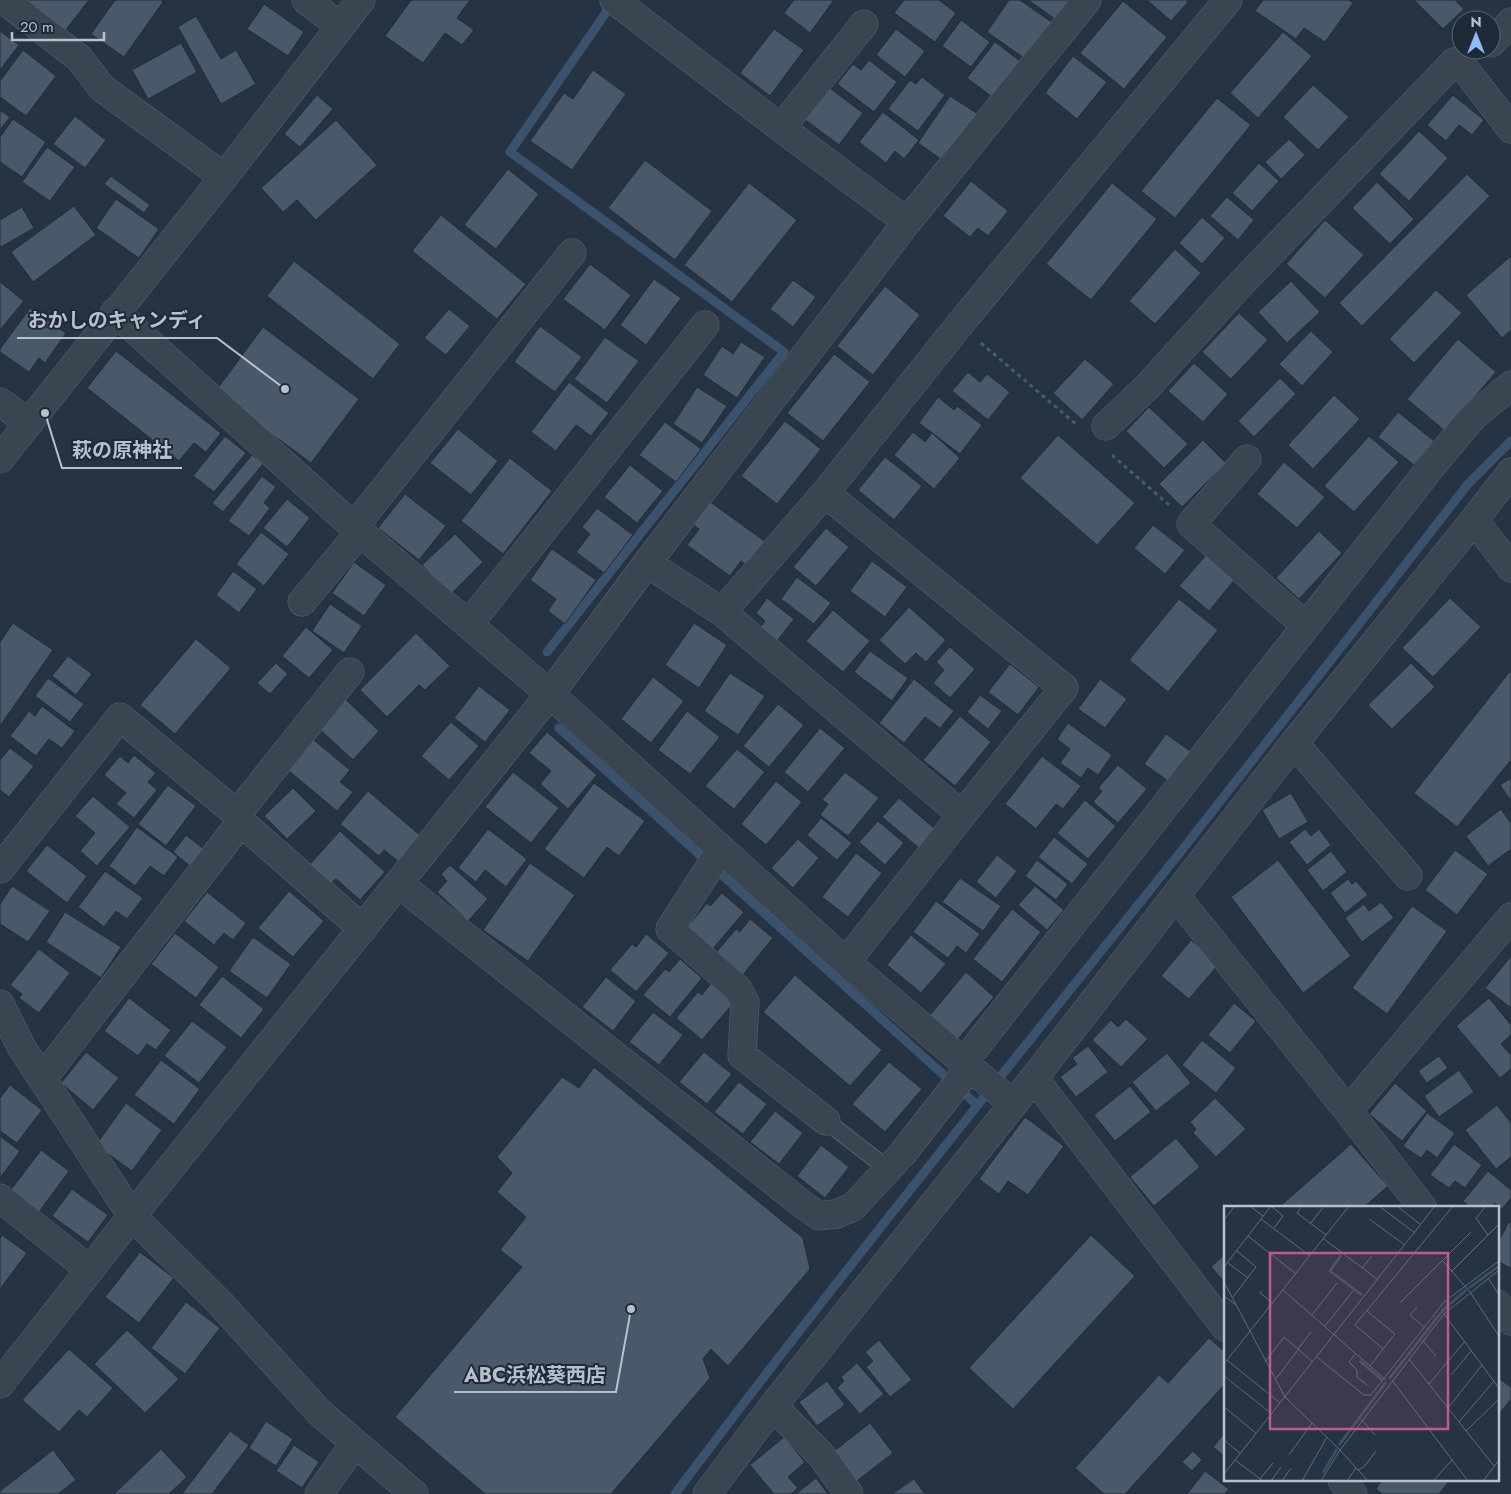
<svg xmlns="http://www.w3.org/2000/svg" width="1511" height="1494" font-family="Jost,'Noto Sans JP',sans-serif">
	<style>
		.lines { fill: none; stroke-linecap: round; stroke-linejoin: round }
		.stream { stroke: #3b526c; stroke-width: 9 }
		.building { fill: #4a5969; stroke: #212c3a }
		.service-casing { stroke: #586370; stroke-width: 18 }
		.minor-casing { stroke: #586370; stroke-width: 29 }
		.path { stroke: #465e60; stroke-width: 3; stroke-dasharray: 4 4; stroke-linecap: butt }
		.service { stroke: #3a4552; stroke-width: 16 }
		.minor { stroke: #3a4552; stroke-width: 28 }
		.inset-river { fill: none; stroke: #3b526c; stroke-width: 2.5 }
		.inset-road { fill: none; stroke: #606b7a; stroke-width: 1 }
		.view { fill: #be5b88; fill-opacity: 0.15; stroke: #be5b88; stroke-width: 2.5 }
		.inset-edge { fill: none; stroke: #b7c0cc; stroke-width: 2.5 }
		.leader { fill: none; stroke: #b7c0cc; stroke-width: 2 }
		.callout-dot { fill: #b7c0cc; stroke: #1f2a38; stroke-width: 2 }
		.callout-label { font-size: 20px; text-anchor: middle; font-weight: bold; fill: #b7c0cc; stroke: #1f2a38; stroke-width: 4; stroke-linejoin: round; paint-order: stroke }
	</style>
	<rect width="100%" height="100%" fill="#263343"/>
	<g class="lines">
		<path class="stream" d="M547,652L784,352L510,152L607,11
			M559,728L977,1105
			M675,1494C839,1275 1012,1063 1182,850C1278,729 1373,606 1468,484L1511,441"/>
	</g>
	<path class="building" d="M27,0H89L65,31Z
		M115,0H161L163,2L124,57L91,34Z
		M411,0H470L457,18L474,30L462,45L445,33L423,63L385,36Z
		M794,0H834L810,33L784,13Z
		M904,0H939L956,13L935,42L894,13Z
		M1009,0H1020L1053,23L1027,60L987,32Z
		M1028,0H1080L1062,24Z
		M1147,0H1186L1188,2L1171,21Z
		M1263,0H1349L1353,3L1325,42L1304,28L1296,39L1255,11Z
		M1414,0H1455L1464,9L1443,29Z
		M1123,1L1167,37L1124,89L1080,53Z
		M264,4L304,32L288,56L247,29Z
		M196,16L221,59L236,50L256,84L221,104L178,27Z
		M961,20L990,42L971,67L942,46Z
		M774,29L804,50L770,96L740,73Z
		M896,29L925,51L905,77L876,55Z
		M0,31L19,45L0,70Z
		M1283,32L1312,56L1258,118L1230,93Z
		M995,42L1024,64L996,100L967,78Z
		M181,43L197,72L148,99L132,70Z
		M23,50L56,76L26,116L0,97V81Z
		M1073,56L1107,82L1077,119L1045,93Z
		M869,60L897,82L874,112L837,84L853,64L861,70Z
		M593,70L626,94L572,170L530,141L564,93L573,99Z
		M922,77L945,95L918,131L888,109L910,80L916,84Z
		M1313,85L1349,117L1318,150L1283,117Z
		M827,86L863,113L839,145L803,118Z
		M317,95L333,109L300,147L284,134Z
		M1453,95L1484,120L1472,135L1459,125L1446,141L1427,125Z
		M950,96L978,114L945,162L918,143Z
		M1217,98L1251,125L1175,218L1141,191Z
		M0,110L10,117L0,130Z
		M883,112L919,140L904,159L895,151L886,163L859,142Z
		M75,116L106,140L85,168L53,144Z
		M13,119L46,142L22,177L0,162V137Z
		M336,120L377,165L316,220L297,200L283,212L261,188Z
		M1419,131L1448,158L1409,201L1379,174Z
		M1289,139L1305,155L1281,179L1265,162Z
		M47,147L75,167L50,201L22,182Z
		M645,160L712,211L675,260L608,208Z
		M1259,163L1279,181L1252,211L1232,193Z
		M508,169L539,194L496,249L464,225Z
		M1467,174L1490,196L1362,326L1339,303Z
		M111,176L150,205L144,213L104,184Z
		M971,181L1008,211L988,236L978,228L970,237L943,216Z
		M1377,182L1414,219L1390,244L1352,208Z
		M749,183L797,220L732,302L684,265Z
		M1112,183L1157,219L1091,300L1046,264Z
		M1227,197L1254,220L1238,240L1210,216Z
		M116,199L159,229L139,258L96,228Z
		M74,206L96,235L33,282L11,252Z
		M22,207L34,228L1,247L0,245V220Z
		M441,215L526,284L497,319L412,251Z
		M1202,217L1225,238L1202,264L1179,243Z
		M1325,220L1364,255L1325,298L1286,264Z
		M1175,249L1201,273L1155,324L1129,301Z
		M1511,256V330L1502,338L1466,295Z
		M294,261L400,344L373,379L267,296Z
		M590,264L631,295L605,330L563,299Z
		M654,279L681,298L646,345L620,325Z
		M793,280L816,297L793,327L770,309Z
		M1291,281L1320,312L1287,343L1258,312Z
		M0,282L24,301L0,330Z
		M885,286L920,315L873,375L837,346Z
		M1436,290L1462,313L1414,363L1389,339Z
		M30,308L66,333L45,363L39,358L29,372L0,352V349Z
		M449,309L470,326L446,355L424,338Z
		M1239,313L1268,340L1231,379L1202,352Z
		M540,326L582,357L555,392L514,362Z
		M263,327L359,399L311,463L215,392Z
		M1311,331L1333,352L1302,386L1279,364Z
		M605,337L639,361L607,403L574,379Z
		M1458,339L1496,372L1445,431L1407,399Z
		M741,342L765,357L737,398L703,375L722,346L733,354Z
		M116,351L221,433L206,452L194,443L179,461L87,388Z
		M834,354L870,382L823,441L787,413Z
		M1085,359L1114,384L1082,420L1053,393Z
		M1194,363L1228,394L1203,422L1168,391Z
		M968,372L980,382L987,374L1010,392L988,420L952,391Z
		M1280,378L1296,394L1254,437L1238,421Z
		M569,382L609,413L591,436L576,425L556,451L531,432Z
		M697,387L727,406L702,443L673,424Z
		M1334,395L1360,419L1313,469L1288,445Z
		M938,397L954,410L957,406L982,425L960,454L919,423Z
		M1149,407L1188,444L1164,468L1126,431Z
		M1398,412L1434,441L1414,465L1378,437Z
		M785,421L821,449L777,504L741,476Z
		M665,422L701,449L676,482L639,455Z
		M458,429L498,461L471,495L430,463Z
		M913,432L925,442L932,433L960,458L934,489L894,455Z
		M1058,435L1135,503L1097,545L1020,478Z
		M225,436L246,453L214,492L193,476Z
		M1369,436L1399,462L1354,512L1324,486Z
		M1203,440L1226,463L1182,507L1159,484Z
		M252,455L263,464L223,512L212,503Z
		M885,457L922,486L894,520L858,490Z
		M510,458L552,491L503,554L461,521Z
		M1284,462L1325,497L1297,528L1257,494Z
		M630,465L663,491L637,523L604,497Z
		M262,476L276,487L264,503L270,508L249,536L228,521Z
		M405,494L446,526L419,560L378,528Z
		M287,499L310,518L287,547L263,528Z
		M709,501L770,545L752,569L741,561L730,576L687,545L699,529L692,523Z
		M597,508L633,535L604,573L576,552L590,534L582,527Z
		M1153,525L1185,550L1165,574L1134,548Z
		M826,528L849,547L816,586L793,567Z
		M1319,531L1342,553L1299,599L1276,578Z
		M261,532L289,554L264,586L236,564Z
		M455,534L483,562L451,594L422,565Z
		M552,549L596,580L565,624L548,611L556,599L530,580Z
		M1207,554L1236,578L1209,611L1179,586Z
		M872,561L907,587L885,617L850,591Z
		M354,562L386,585L364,616L332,593Z
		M233,571L257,589L239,613L216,595Z
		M797,577L831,603L814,624L781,599Z
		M767,598L794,619L774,645L756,632L765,621L756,613Z
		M1450,598L1481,627L1433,677L1402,648Z
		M1179,599L1218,630L1168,692L1129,660Z
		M330,604L362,626L344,653L312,631Z
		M909,607L946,640L926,662L916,653L905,664L879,640Z
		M833,610L870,641L843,672L806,641Z
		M13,623L53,650L0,726V642Z
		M694,623L727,645L699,688L665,665Z
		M306,627L333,650L309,678L282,656Z
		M416,633L450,666L425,690L419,685L387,717L360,690Z
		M196,639L231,668L175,734L140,705Z
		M950,647L975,669L950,698L933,683L944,670L936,662Z
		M870,651L908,678L892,701L854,672Z
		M68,656L92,674L76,695L52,676Z
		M276,663L288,674L270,694L257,683Z
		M1411,663L1435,687L1392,729L1368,705Z
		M1010,664L1039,687L1018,715L988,692Z
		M1511,670V760L1457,827L1414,793Z
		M730,673L765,696L738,735L704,711Z
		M653,677L684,701L651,743L621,719Z
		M48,678L84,704L70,722L35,696Z
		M914,679L954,711L940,728L925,717L904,743L879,723Z
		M1100,679L1127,699L1105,728L1078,709Z
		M479,686L510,710L485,742L454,718Z
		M980,695L1002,711L988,729L967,712Z
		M343,697L379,731L353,760L316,726Z
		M778,704L804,725L769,767L743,746Z
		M42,706L75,731L62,748L49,739L36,756L10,736L29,711L35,716Z
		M687,711L720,737L690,774L658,750Z
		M960,716L991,742L955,786L923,760Z
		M451,722L479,746L449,780L421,756Z
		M1068,723L1112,755L1098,775L1088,768L1081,778L1060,763L1070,749L1057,739Z
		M820,728L845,748L808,792L784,772Z
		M547,732L597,775L568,809L540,784L551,771L529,753Z
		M1166,734L1193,753L1171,783L1144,764Z
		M309,736L350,770L340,782L353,792L337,811L283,766Z
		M10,748L34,766L9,797L0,790V760Z
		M737,749L765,772L734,809L705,786Z
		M134,755L156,773L148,782L157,790L134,818L116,804L126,793L104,775L120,756L128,763Z
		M1042,756L1081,786L1063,809L1056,804L1036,829L1005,804Z
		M1118,765L1147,789L1118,823L1093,802L1102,791L1098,788Z
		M513,772L559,808L531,843L485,807Z
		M845,772L879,798L848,836L820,815L828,804L822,800Z
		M1511,778V801L1500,785Z
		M776,781L802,802L766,845L741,824Z
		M594,783L645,821L619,856L607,847L584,878L544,849Z
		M168,785L196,806L166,846L138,824Z
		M293,788L316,811L287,839L264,816Z
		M368,791L421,836L399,862L384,850L379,856L340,824Z
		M1291,793L1308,822L1279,839L1262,810Z
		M93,796L130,827L97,866L80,851L95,833L75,816Z
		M899,798L935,829L919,848L882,817Z
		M1085,800L1116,826L1088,859L1057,833Z
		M1501,809L1511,823V849L1488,866L1466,836Z
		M821,818L852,843L837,860L807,835Z
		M878,821L904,843L885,865L859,842Z
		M137,827L178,857L164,876L150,866L135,886L109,866Z
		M488,829L527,859L506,887L485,870L476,882L458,868Z
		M1305,829L1311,836L1319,829L1331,845L1307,865L1289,842Z
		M340,831L385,872L360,900L336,879L330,884L309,865Z
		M186,835L205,850L191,867L173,852Z
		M1054,837L1088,864L1072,884L1038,857Z
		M798,839L819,858L793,888L771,868Z
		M47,845L87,876L67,903L26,871Z
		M1455,850L1488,874L1457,915L1425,890Z
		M1331,851L1347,872L1323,891L1307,870Z
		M856,853L882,873L848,917L822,897Z
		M997,855L1017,871L996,898L976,882Z
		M1037,860L1068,884L1056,900L1025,876Z
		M1278,860L1351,956L1303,993L1231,897Z
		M530,863L575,895L528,961L483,930Z
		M450,865L488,899L468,921L437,892L447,881L441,874Z
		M105,871L143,898L127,919L116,911L104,927L78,907Z
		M960,878L1001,906L983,931L942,902Z
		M1348,879L1352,884L1356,881L1368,895L1345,913L1330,893Z
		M12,886L50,911L28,942L0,924V904Z
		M1035,886L1064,910L1047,930L1018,905Z
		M289,891L324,921L293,957L258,928Z
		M207,892L246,923L233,940L224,933L214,945L184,921Z
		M722,893L744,912L711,951L685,930L707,903L710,906Z
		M936,901L980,934L966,953L957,946L948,958L913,932Z
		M1381,902L1394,918L1362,942L1345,918L1364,904L1369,911Z
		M1412,906L1447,931L1387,1014L1352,988Z
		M1012,909L1041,932L1002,982L973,959Z
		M65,912L121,947L101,978L46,942Z
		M750,919L773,938L741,977L714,955L736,929L740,932Z
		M175,933L219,967L196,998L151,964Z
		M646,934L669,953L636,992L610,970L632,944L636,947Z
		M911,935L946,964L921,993L887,965Z
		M253,937L291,964L267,998L229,971Z
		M1191,940L1219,964L1189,999L1161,976Z
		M39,949L70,973L39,1013L19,998L22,994L10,985Z
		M1511,956V1008L1485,988Z
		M680,959L702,978L670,1017L643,995L665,969L669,972Z
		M966,972L994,997L958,1039L930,1015Z
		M795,975L882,1050L850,1086L763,1012Z
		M222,976L264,1009L241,1038L199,1005Z
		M606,977L636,1001L613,1031L582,1007Z
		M712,982L735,1001L702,1040L676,1018L698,992L702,995Z
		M129,998L171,1030L156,1050L147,1044L138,1056L104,1031Z
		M1489,998L1511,1025V1035L1501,1044L1511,1055V1069L1500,1078L1456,1026Z
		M1234,1003L1256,1021L1230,1053L1208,1035Z
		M653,1012L683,1035L659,1065L629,1042Z
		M1126,1019L1148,1039L1121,1067L1092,1040L1111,1020L1118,1027Z
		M192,1021L227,1047L199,1083L164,1056Z
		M1202,1040L1236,1068L1216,1093L1182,1065Z
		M1088,1046L1108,1072L1076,1097L1060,1077L1077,1064L1072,1058Z
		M86,1052L119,1078L93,1110L61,1083Z
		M704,1052L732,1074L707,1104L679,1082Z
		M1167,1053L1191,1083L1156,1111L1132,1082Z
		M1439,1056L1448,1068L1427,1083L1418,1071Z
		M161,1060L200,1089L174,1124L134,1095Z
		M889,1062L922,1089L885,1132L852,1104Z
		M594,1067L803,1238L810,1269L728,1366L711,1349L703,1359L710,1378L611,1494H485L395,1417L522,1267L500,1250L526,1217L497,1192L512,1173L497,1157L562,1077L579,1088Z
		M1459,1070L1474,1092L1439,1117L1424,1096Z
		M739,1082L767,1104L743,1134L714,1112Z
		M1395,1083L1427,1111L1402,1141L1369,1114Z
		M10,1085L42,1110L17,1143L0,1131V1098Z
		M1130,1086L1151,1112L1115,1141L1094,1115Z
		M1215,1098L1246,1129L1216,1157L1193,1133L1196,1129L1190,1122Z
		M126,1103L162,1130L132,1171L96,1145Z
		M1497,1105L1511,1123V1157L1496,1169L1465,1130Z
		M775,1111L803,1133L779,1164L750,1142Z
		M1427,1113L1455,1133L1437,1158L1427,1150L1421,1158L1403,1146Z
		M1025,1117L1064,1146L1028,1195L1008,1181L999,1194L979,1179Z
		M0,1136L20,1151L0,1178Z
		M1176,1138L1200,1167L1154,1206L1130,1177Z
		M1351,1144L1388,1186L1363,1208H1278Z
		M1454,1144L1482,1165L1465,1188L1455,1181L1449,1188L1430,1175Z
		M821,1145L849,1167L825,1198L797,1176Z
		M41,1150L69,1171L39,1212L10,1191Z
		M1488,1171L1511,1190V1198L1502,1209L1495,1203L1491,1208H1471L1463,1201Z
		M72,1189L108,1215L88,1242L52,1216Z
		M1509,1222H1511V1268L1497,1261V1244Z
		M2,1235L27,1253L0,1289V1239Z
		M1091,1235L1135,1276L1013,1409L969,1368Z
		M140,1252L174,1278L139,1323L105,1297Z
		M1225,1254V1283L1211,1267Z
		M186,1302L220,1328L185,1374L151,1348Z
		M127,1330L179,1379L145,1413L94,1364Z
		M1209,1338L1225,1352V1384L1125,1494H1104L1075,1468L1159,1375L1168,1383Z
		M879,1340L912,1380L890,1397L866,1367L873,1361L865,1352Z
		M69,1349L113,1388L87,1417L79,1410L59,1432L22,1400Z
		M857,1363L884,1394L860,1414L837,1388L844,1381L841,1377Z
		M1497,1377L1511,1387V1399L1497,1417Z
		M827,1381L845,1405L817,1426L799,1402Z
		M266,1421L293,1439L276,1466L249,1448Z
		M870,1423L893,1453L853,1484L829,1455Z
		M230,1431L249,1445L212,1494H182Z
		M1225,1432V1457L1213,1447Z
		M784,1437L805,1462L788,1477L798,1488L791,1494H774L750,1465Z
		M294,1445L319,1462L302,1488L276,1471Z
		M161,1449L187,1477L169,1494H114Z
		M53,1450L76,1480L58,1494H0V1491Z
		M1193,1451L1202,1460L1192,1471L1182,1462Z
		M1205,1471L1229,1489L1225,1494H1187Z
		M816,1478L828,1494H796Z
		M914,1479L925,1494H892Z
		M1382,1480H1450L1439,1494H1382L1376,1489Z"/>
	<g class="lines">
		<g class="service-casing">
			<path id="service" d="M826,1121L888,1169"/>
		</g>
		<g class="minor-casing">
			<path id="minor" d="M4,0L79,58L102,88L224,177
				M306,0L340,26
				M614,0L781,128L907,222
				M1491,43L1511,22
				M781,128L864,24
				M115,312L354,527L550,694L846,962L1013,1104
				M0,402L29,423
				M1106,426L1148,386L1236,289L1454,62L1465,69L1511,129
				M0,459L224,177L361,0
				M1247,459L1191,524L1306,626
				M1511,472L1474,520L1511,568
				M825,493L1064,688L962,815
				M354,527L572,253
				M647,563L722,612
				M302,602L360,532
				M469,624L705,325
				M1294,743L1408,876
				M237,814L350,672
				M718,854L670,929L738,989L745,1002L742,1055L826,1121
				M0,869L120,717L237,814L241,822L363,929
				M399,884L802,1204L819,1216L836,1214L853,1207L903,1153L963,1076V1063L1435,462L1473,417L1511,385
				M1176,896L1348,1111L1423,1208
				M846,962L962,815L722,612L825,493L960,324L1228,0
				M0,1004L22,1048L132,1216L219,1302L319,1412L414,1494
				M1034,1078L1225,1327
				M42,1079L241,822
				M1348,1111L1511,917
				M0,1198L90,1270
				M1497,1304L1511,1321
				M0,1384L132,1216L550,694L647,563L907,222L1087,0
				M773,1406L822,1456L849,1494
				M1342,1480L1353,1494
				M319,1494L355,1443
				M707,1494L773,1406L1034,1078L1294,743L1474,520"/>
		</g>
		<path class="path" d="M981,343L1077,425
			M1112,455L1169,505"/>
		<use href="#service" class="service"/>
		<use href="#minor" class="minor"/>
	</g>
	<g transform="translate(1224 1206)">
		<rect width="275" height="275" fill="#263343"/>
		<path class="inset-river" d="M117,49L106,65L138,89M245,82L275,60M136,155L158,174M165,173L219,104L242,84M115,239L162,176M99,267L113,243"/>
		<path class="inset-road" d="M26,0L39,10M47,0L59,10L50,22M78,0L73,7L102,29M155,0L191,27M173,0L197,19M262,0L252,12L264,29M37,13L86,50M145,13L181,39M0,14L11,0M86,18L100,0M24,30L72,68M100,33L153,73M219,55L246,86L275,130M4,57L24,72M0,61L47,0M138,62L148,50M275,64L220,108L275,182M227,66L275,18M264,72L275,89M0,76L61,191L116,244L97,275M59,84L162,174M38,85L36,87L49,97M0,90L12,99M9,91L32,61L13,45M176,97L247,26M193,101L186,109L200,121M143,105L171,128L159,143M88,109L113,77M101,120L129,85M199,135L212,150M74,143L87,126M131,148L125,156L133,164V171L143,179M93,151L140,189H147L220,96L275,55M185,153L270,260M3,154L56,197M41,156L60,131L89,156M0,158L125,0M146,160L159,143L131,119L229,0M227,169L248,144M0,170L48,208M51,174L74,144M168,174L244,275M205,178L241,135M0,201L32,227M224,202L258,159M137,213L151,229M235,216L270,175M242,225L275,193M0,234L16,247M65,249L88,217M11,254L39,275M134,264L140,261L152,245M0,268L211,0M36,273L49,257M47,275L57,261M58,275L67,262M78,275L103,231M123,275L132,262M144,275L116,244L220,108M209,275L228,254M259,275L275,254"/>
		<path class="view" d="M46,47H224V223H46Z"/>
		<rect width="275" height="275" class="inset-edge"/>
	</g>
	<path class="leader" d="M285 389L217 338H17M45 413L62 468H182M631 1309L616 1392H454"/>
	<g class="callout-dot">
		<circle cx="285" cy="389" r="5"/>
		<circle cx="45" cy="413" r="5"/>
		<circle cx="631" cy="1309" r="5"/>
	</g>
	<g class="callout-label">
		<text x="117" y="327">おかしのキャンディ</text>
		<text x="122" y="457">萩の原神社</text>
		<text x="535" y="1382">ABC浜松葵西店</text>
	</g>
	<g transform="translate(1476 35)"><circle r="24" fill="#1f2a38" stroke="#5c6673"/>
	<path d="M0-4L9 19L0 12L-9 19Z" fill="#8ebcfa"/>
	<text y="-8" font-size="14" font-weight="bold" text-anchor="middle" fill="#b7c0cc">N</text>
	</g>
	<path d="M12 32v8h92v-8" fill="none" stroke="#b7c0cc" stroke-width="2.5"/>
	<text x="20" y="32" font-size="15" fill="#b7c0cc" stroke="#1f2a38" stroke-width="4" paint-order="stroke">20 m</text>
</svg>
